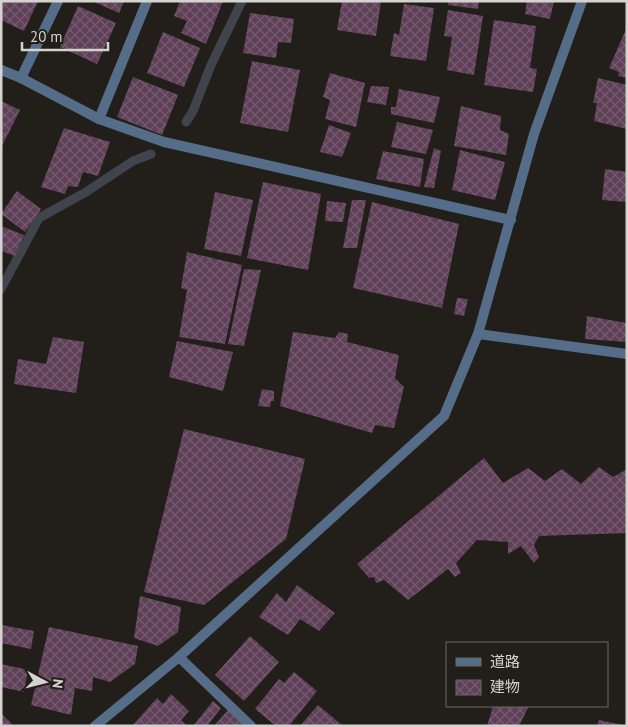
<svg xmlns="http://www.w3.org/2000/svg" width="628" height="727" font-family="'PT Sans','Noto Sans JP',sans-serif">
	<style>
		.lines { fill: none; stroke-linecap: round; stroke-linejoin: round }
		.stream { stroke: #40444d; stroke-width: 9 }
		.building { fill: url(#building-cross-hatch) }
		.service { stroke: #556d89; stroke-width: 10 }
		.minor { stroke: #556d89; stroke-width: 10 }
	</style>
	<defs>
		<pattern id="building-cross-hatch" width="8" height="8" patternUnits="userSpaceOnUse" patternTransform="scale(1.25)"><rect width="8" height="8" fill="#5f4058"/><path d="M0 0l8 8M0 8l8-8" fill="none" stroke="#755b6f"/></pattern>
	</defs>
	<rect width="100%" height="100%" fill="#221f1a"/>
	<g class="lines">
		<path class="stream" d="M186,122L193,111L211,65L242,1
			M1,289L39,218L86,192L133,161L151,154"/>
	</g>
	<path class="building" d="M1,1H38L24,31L1,20Z
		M92,1H124L119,13Z
		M180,1H223L206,44L181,33L187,21L174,16Z
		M342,1H381L376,36L337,30Z
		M448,1H479L478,9L448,5Z
		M527,1H554L550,19L525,14Z
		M404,4L434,8L426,61L390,56L394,33L399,35Z
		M78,6L116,23L97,64L60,47Z
		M448,10L483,16L474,75L447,70L452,37L444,36Z
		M250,13L294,19L291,43L278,42L276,58L243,53Z
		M494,20L536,26L530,68L537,69L533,92L484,85Z
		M627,27V78L618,76L619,72L609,68Z
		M163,32L200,48L184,87L147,73Z
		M252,61L300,70L288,132L240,123Z
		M330,73L365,83L356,127L325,119L330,100L323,97Z
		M133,77L178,95L162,135L117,117Z
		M598,78L627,85V129L594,121L597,103H593Z
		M371,86L389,87L386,105L367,102Z
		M399,89L440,97L434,123L391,114V107H396Z
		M1,101L20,110L1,148Z
		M461,106L501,116L500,130L509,134L506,155L454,146Z
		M397,122L433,130L426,154L391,147Z
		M329,125L351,133L342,157L320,152Z
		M64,128L110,142L98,176L83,172L78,187L68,186L65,194L41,187Z
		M434,148L441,151L434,188L424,187Z
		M460,150L505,162L495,200L452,190Z
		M383,151L424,159L420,187L376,179Z
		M605,169L627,172V202L602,200Z
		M263,182L321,194L308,270L247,258Z
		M17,191L41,209L25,232L1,214Z
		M215,192L253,200L241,256L204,249Z
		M352,200H366L357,248H343Z
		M327,201L346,203L343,222L325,221Z
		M372,202L459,224L442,308L353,288Z
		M1,226L24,235L15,256L1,251Z
		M187,252L242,265L225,344L179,337L187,290L181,288Z
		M244,269L261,270L244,346L228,344Z
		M457,298L468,299L464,316L454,314Z
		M587,316L627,323V342L585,339Z
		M293,332L335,338L339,332L348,334L347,342L399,355L395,378L404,387L394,428L375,425L372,433L280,406Z
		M53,337L84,342L76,393L14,384L18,359L46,364Z
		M177,341L233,352L223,391L169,377Z
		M262,389L274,391V401H271L270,407L258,406Z
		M184,429L305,459L286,539L204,605L144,592Z
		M484,458L503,483L528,468L545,481L562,469L581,484L599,467L613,477L627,469V533L539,536L534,545L539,557L534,563L521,546L508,554V542L477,540L456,563L461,573L455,577L448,569L408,600L384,580L376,583L374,577L369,578L357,564Z
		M297,585L335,613L319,631L300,619L288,635L259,617L277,593L286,602Z
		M140,596L181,607L178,632L158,646L134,638Z
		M1,625L34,631L31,649L1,643Z
		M49,627L138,646L135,664L110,682L93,677L92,691L75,688L71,715L31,705Z
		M250,636L279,662L244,701L215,675Z
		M1,664L28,670L24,692L1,687Z
		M294,672L317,691L289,726H276L255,709L279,679L284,683Z
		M171,694L189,711L181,720L186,725L185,726H132L157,698L163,704Z
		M213,701L221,708L207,726H193Z
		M318,705L343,726H300Z
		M493,706H529L519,726H487Z
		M228,710L246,726H214Z
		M1,713L14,726H1Z
		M599,720L623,725V726H597Z"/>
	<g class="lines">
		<path class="service" d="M21,78L58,1
			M99,119L147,1
			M179,657L251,726"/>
		<path class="minor" d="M1,70L21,78L99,119L164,142L511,220
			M478,334L627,354
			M95,726L179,657L444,416L478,334L534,134L582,1"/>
	</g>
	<rect width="628" height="727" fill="none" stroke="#d5d3cf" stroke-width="5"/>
	<rect x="446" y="642" width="162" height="65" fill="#221f1a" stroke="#6a6762"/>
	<rect x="456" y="658" width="25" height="8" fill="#556d89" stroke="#6a6762"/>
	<text x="490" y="667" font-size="15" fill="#d5d3cf">道路</text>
	<rect x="456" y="680" width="25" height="15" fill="url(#building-cross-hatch)" stroke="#6a6762"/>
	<text x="490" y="692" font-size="15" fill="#d5d3cf">建物</text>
	<g transform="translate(45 682) rotate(97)" stroke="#221f1a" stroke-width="4" paint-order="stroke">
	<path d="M0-4L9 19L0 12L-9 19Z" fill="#d5d3cf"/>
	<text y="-8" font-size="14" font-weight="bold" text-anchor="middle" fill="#d5d3cf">N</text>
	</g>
	<path d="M22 42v8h86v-8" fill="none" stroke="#d5d3cf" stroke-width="2.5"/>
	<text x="30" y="42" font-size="15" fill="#d5d3cf" stroke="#221f1a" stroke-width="4" paint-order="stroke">20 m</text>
</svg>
